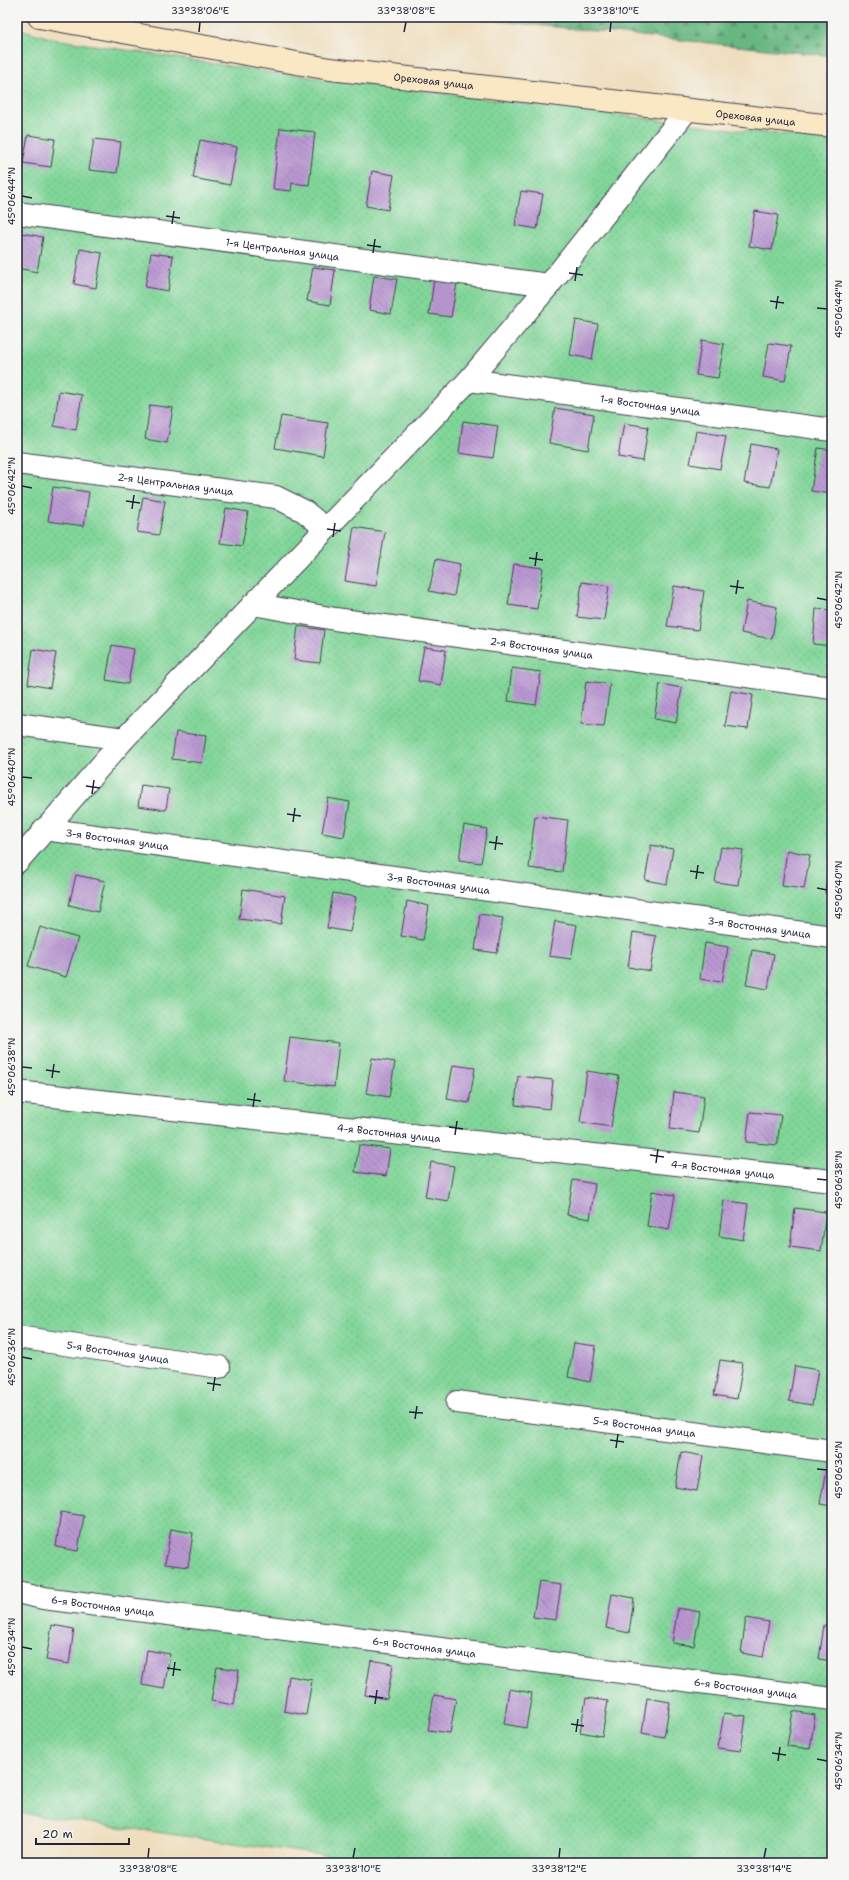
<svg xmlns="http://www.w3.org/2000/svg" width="849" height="1880" font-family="'Shantell Sans',sans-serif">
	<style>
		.forest { fill: url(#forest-firs); stroke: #456c5e }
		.garden { fill: url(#garden-dots); stroke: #527c6a }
		.building { fill: url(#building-back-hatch) }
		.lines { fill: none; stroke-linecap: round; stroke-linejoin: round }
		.minor-casing { stroke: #413e4f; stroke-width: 24 }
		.secondary-casing { stroke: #413e4f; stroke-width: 24 }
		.minor { stroke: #fff; stroke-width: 22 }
		.secondary { stroke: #fae7c3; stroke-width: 22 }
		.ticks { fill: none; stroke: #22223b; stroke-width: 1.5 }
		.labels { text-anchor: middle; stroke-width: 3.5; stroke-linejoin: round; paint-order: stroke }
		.street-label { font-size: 10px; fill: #22223b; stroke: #f6f6f2 }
		.neatline { fill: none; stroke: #22223b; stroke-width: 1.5 }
		.ticks-label { font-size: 10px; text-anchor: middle; fill: #22223b }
	</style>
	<defs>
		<pattern id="forest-firs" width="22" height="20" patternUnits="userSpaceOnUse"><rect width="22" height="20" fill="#68b781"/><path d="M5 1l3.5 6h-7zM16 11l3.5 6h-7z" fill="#55946b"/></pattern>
		<pattern id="garden-dots" width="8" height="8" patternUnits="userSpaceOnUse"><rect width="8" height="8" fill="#81d699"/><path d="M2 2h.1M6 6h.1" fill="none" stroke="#6fb785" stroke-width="1.8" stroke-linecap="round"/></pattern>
		<pattern id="building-back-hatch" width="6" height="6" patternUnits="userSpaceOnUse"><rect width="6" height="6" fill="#ba99d2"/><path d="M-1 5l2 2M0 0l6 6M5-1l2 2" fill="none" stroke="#977cac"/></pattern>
	</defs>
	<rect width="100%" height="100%" fill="#f6f6f2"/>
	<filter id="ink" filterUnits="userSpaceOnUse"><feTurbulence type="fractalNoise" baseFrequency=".025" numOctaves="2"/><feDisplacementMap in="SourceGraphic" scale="8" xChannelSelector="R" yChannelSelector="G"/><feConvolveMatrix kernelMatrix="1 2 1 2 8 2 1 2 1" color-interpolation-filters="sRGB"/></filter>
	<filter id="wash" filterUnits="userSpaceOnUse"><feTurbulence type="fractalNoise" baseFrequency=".012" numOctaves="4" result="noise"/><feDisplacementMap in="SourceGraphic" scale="16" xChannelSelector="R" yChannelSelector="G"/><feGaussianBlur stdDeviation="0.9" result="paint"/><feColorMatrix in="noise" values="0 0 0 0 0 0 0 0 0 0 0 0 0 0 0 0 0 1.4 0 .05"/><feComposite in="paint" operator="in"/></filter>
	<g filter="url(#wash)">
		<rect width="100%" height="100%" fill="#efdebe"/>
		<path class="forest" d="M461,17H832V56L460,17Z"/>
		<path class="garden" d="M17,28L54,39L262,71L755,132L832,138V1863H380L17,1813Z"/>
		<g id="blocks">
			<path class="building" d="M280,128L315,132L309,185L292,183L291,191L273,189Z
				M28,135L55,139L51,167L23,163Z
				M94,139L121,142L117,173L89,170Z
				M200,140L237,147L230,185L193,178Z
				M372,171L394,175L388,210L366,206Z
				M521,191L543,194L537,229L515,225Z
				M755,211L778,215L772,250L749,246Z
				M21,233L43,237L37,272L17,268V255Z
				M80,249L102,253L96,288L74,284Z
				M151,253L173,256L168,291L145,287Z
				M313,267L335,270L330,305L307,301Z
				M374,276L397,279L391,314L369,310Z
				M434,279L457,283L451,317L429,314Z
				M576,320L598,324L592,359L570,355Z
				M702,340L724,344L718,378L696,375Z
				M769,343L791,346L785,381L763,377Z
				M59,391L82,395L76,430L54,426Z
				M150,405L173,408L167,443L145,439Z
				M555,408L594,414L588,450L549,443Z
				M281,416L328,423L323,456L275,448Z
				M463,421L498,426L493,458L459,453Z
				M624,423L648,427L643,461L618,457Z
				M696,431L726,436L720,469L690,464Z
				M751,444L777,449L770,487L744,483Z
				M818,448L832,450V494L811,491Z
				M53,487L89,492L84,526L48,521Z
				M143,497L165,501L159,535L137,532Z
				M226,508L248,512L242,546L220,543Z
				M354,527L385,532L376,586L345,581Z
				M436,559L460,564L454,596L429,591Z
				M514,564L543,568L537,609L508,605Z
				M582,582L609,586L604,620L577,617Z
				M674,586L704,591L698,630L667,626Z
				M747,601L777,607L772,639L741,633Z
				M816,609L832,610V646L813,644Z
				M298,626L324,630L320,663L294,660Z
				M112,645L134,649L128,684L106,680Z
				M424,647L446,650L441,685L418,681Z
				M33,649L56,653L50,688L28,684Z
				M512,668L541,672L536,705L508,701Z
				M586,681L610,684L604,726L581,724Z
				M660,684L682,688L676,723L654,719Z
				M731,691L753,695L748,729L725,726Z
				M176,732L206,736L202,763L172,759Z
				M141,785L169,789L166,810L138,806Z
				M328,798L350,802L344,837L322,833Z
				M535,816L568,820L562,872L529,868Z
				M464,825L487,829L481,863L459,860Z
				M651,845L673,849L667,884L645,880Z
				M721,847L743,850L738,885L715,882Z
				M787,850L810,855L804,889L782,886Z
				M830,858H832V894L825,893Z
				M76,875L105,881L98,912L69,905Z
				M243,889L285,896L281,924L239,919Z
				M333,893L356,897L350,932L327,928Z
				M407,901L429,906L423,940L401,936Z
				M480,914L503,918L497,953L475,950Z
				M555,921L577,925L571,959L549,956Z
				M40,927L78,938L66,977L28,966Z
				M633,932L656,936L650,971L628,967Z
				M705,943L728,947L722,982L700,979Z
				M752,950L774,954L768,989L746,985Z
				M831,965H832V997L826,996Z
				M290,1037L339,1043L334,1087L284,1081Z
				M372,1058L395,1062L389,1097L366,1093Z
				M453,1065L475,1068L469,1103L447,1099Z
				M587,1071L619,1076L611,1127L580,1122Z
				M518,1076L553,1080L550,1109L515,1105Z
				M674,1092L704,1096L699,1133L670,1129Z
				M750,1112L781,1115L777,1145L746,1142Z
				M359,1145L390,1149L386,1176L355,1172Z
				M431,1162L454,1166L448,1201L425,1197Z
				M573,1180L595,1184L590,1219L567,1215Z
				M652,1191L675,1195L669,1230L647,1226Z
				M724,1200L748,1204L743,1240L719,1236Z
				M795,1208L826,1212L821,1251L790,1247Z
				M574,1343L596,1346L590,1382L568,1377Z
				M720,1360L743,1363L737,1399L714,1395Z
				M795,1366L818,1370L812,1405L789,1401Z
				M681,1452L703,1456L697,1491L675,1487Z
				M826,1470L832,1471V1506L820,1504Z
				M61,1512L84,1516L78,1551L56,1547Z
				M171,1529L193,1533L188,1567L165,1564Z
				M539,1582L561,1585L556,1620L533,1617Z
				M612,1594L634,1598L629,1633L606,1628Z
				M678,1608L700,1612L694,1646L672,1643Z
				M746,1618L769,1622L763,1657L741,1653Z
				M52,1625L74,1629L69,1664L46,1660Z
				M824,1625L832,1626V1661L819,1659Z
				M147,1650L170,1654L164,1689L142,1685Z
				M371,1660L393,1664L387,1699L365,1695Z
				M217,1667L239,1670L234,1705L211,1701Z
				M289,1676L312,1680L306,1715L284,1711Z
				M509,1689L532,1693L526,1728L504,1724Z
				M434,1695L456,1699L450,1733L428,1730Z
				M586,1698L608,1701L602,1736L580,1732Z
				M647,1698L670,1702L664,1737L642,1733Z
				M793,1711L815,1715L810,1749L787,1746Z
				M724,1713L746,1716L741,1751L718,1748Z"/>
		</g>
	</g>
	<g filter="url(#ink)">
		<use href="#blocks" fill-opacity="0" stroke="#413e4f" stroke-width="1"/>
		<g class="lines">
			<g class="minor-casing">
				<g id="minor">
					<path id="s1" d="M17,213L549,285"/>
					<path id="s2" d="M469,380L832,430"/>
					<path id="s3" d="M17,463L276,497L304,511L326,529"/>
					<path id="s4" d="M253,604L335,619L832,688"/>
					<path d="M17,724L124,739"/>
					<path id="s5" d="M44,829L832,937"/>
					<path d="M17,862L124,739L469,380L549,285L687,110"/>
					<path id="s6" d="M17,1092L832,1181"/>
					<path id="s7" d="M17,1337L219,1367"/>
					<path id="s8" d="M457,1402L832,1451"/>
					<path id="s9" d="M17,1592L43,1598L832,1699"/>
				</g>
			</g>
			<g class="secondary-casing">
				<g id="secondary">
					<path id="s10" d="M39,17L330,69L832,126"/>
				</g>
			</g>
			<use href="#minor" class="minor"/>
			<use href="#secondary" class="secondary"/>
		</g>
	</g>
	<path class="ticks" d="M199,32L200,22M404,32L406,22M610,32L611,22M22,196L32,198M166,216L180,218M172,224L174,211M367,245L381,247M373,253L375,239M569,273L583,275M575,281L577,267M770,301L784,303M817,308L827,309M776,309L778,296M22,486L32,488M126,501L140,503M132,509L134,495M327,529L341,531M333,537L335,523M529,558L543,560M535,566L537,552M730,586L744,588M736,594L738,580M817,598L827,600M22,777L32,778M86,786L100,788M92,794L94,780M287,814L301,816M293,822L295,808M489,842L503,844M495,850L497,836M690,871L704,873M696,879L698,865M817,888L827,890M22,1067L32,1068M46,1070L60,1072M52,1078L54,1064M247,1099L261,1101M253,1107L255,1093M449,1127L463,1129M455,1135L457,1121M650,1155L664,1157M656,1163L658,1149M817,1179L827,1180M22,1357L32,1359M207,1383L221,1385M213,1391L215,1377M409,1412L423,1413M415,1419L417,1406M610,1440L624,1442M616,1448L618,1434M817,1469L827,1470M22,1647L32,1649M167,1668L181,1670M173,1676L175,1662M369,1696L383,1698M375,1704L377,1690M571,1724L584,1726M576,1732L578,1719M772,1753L786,1755M817,1759L827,1761M778,1761L780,1747M148,1858L149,1848M353,1858L355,1848M559,1858L560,1848M764,1858L766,1848"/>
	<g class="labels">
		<g class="street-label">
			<text dy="4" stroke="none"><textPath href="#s10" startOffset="400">Ореховая улица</textPath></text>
			<text dy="4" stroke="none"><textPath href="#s10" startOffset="724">Ореховая улица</textPath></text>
			<text dy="4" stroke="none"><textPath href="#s1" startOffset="268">1-я Центральная улица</textPath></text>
			<text dy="4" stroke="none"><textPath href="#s2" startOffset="183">1-я Восточная улица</textPath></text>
			<text dy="4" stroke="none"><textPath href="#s3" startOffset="160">2-я Центральная улица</textPath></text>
			<text dy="4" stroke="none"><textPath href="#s4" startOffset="292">2-я Восточная улица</textPath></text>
			<text dy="4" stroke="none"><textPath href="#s5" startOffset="74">3-я Восточная улица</textPath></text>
			<text dy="4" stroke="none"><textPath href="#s5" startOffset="398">3-я Восточная улица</textPath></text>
			<text dy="4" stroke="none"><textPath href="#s5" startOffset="722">3-я Восточная улица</textPath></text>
			<text dy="4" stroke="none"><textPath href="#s6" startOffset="374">4-я Восточная улица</textPath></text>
			<text dy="4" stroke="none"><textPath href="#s6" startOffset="710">4-я Восточная улица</textPath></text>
			<text dy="4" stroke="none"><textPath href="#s7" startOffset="102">5-я Восточная улица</textPath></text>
			<text dy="4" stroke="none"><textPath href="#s8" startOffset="189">5-я Восточная улица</textPath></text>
			<text dy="4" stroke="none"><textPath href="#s9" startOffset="87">6-я Восточная улица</textPath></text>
			<text dy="4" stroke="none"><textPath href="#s9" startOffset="411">6-я Восточная улица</textPath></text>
			<text dy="4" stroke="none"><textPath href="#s9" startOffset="735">6-я Восточная улица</textPath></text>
		</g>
	</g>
	<rect width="849" height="1880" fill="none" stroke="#f6f6f2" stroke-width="44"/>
	<path d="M36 1838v6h93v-6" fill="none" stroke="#22223b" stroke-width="2"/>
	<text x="42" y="1838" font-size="12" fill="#22223b" stroke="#f6f6f2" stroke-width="3" paint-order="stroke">20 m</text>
	<rect x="22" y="22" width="805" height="1836" class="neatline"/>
	<g class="ticks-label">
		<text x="200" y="14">33°38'06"E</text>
		<text x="406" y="14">33°38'08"E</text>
		<text x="611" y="14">33°38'10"E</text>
		<text transform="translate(11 196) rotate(-90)" y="4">45°06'44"N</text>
		<text transform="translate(838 309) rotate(-90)" y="4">45°06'44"N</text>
		<text transform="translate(11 486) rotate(-90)" y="4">45°06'42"N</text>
		<text transform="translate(838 600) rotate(-90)" y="4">45°06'42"N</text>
		<text transform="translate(11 777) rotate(-90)" y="4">45°06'40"N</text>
		<text transform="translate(838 890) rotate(-90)" y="4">45°06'40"N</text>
		<text transform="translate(11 1067) rotate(-90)" y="4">45°06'38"N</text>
		<text transform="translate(838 1180) rotate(-90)" y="4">45°06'38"N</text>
		<text transform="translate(11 1357) rotate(-90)" y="4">45°06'36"N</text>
		<text transform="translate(838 1470) rotate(-90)" y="4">45°06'36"N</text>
		<text transform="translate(11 1647) rotate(-90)" y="4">45°06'34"N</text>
		<text transform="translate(838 1761) rotate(-90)" y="4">45°06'34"N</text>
		<text x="148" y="1872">33°38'08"E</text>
		<text x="353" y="1872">33°38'10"E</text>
		<text x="559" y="1872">33°38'12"E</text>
		<text x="764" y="1872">33°38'14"E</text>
	</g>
</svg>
